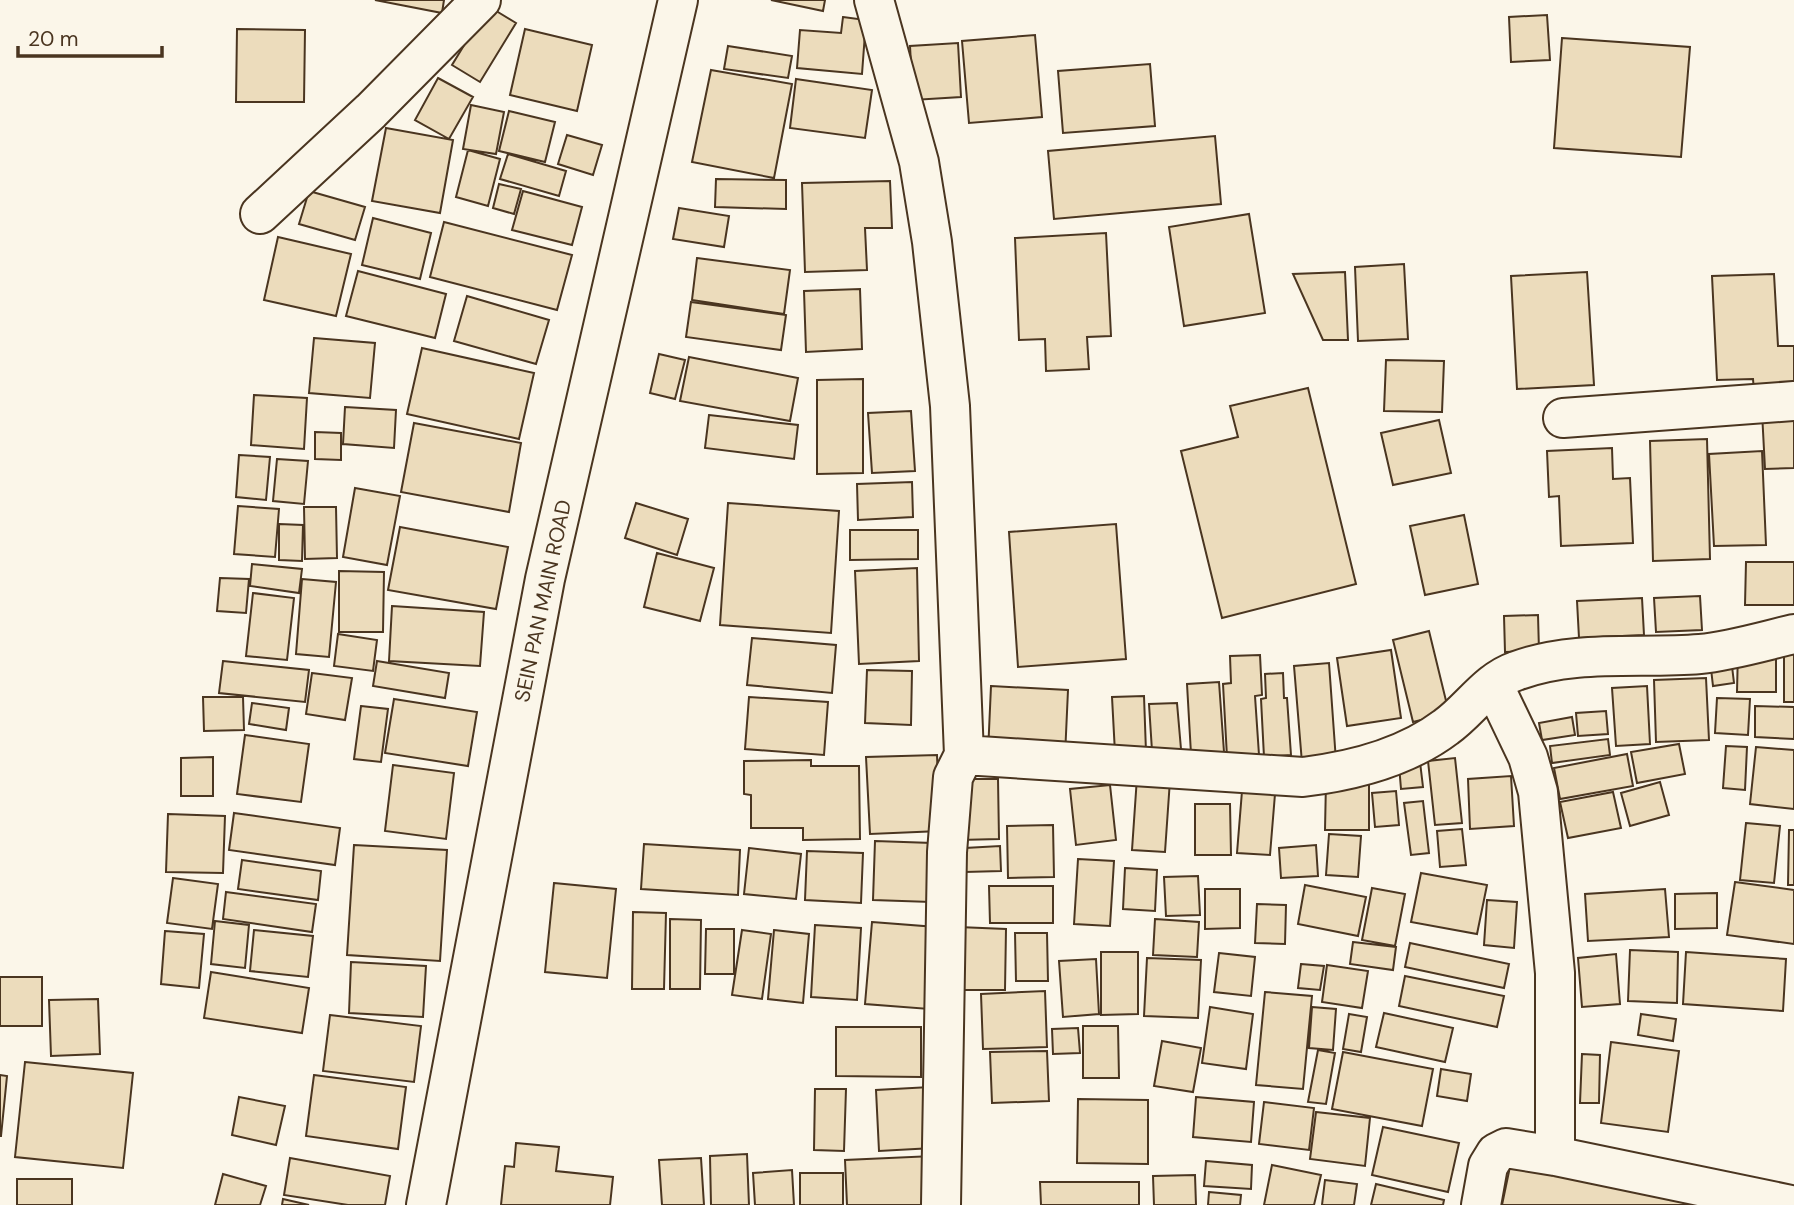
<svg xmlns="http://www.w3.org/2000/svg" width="1794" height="1205" font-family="'DM Sans',sans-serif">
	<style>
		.building { fill: #ecdcbc; stroke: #4a3520; stroke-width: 2 }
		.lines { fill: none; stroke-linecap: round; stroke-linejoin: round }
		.minor-casing { stroke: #4a3520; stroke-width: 42 }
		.minor { stroke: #fbf6e9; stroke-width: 38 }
		.labels { text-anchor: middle; stroke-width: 5; stroke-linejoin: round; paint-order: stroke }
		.street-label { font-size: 21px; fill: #4a3520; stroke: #fbf6e9 }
	</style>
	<rect width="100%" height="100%" fill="#fbf6e9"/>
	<path class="building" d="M375,0H444L442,13Z
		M771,0H825L823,11Z
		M488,6L516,23L480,82L452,65Z
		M1547,15L1550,60L1511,62L1509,17Z
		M843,17L866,20L862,74L797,68L800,30L841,33Z
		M237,29L305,30L304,102H236Z
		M525,29L592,45L577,111L510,95Z
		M1035,35L1042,117L969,123L962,41Z
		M1562,38L1690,47L1681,157L1554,148Z
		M958,43L961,97L913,100L910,46Z
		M728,46L792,56L788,78L724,69Z
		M1150,64L1155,126L1063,133L1058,71Z
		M711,70L792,84L774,178L692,162Z
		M438,78L473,97L449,139L415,120Z
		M796,79L872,90L865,138L790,128Z
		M471,105L504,112L496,154L463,149Z
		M509,111L555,122L545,162L499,151Z
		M386,128L453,140L440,213L372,201Z
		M567,135L602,145L593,175L558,164Z
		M1215,136L1221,204L1054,219L1048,151Z
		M468,150L500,159L488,206L456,197Z
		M508,154L566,171L559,196L500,179Z
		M716,179L786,180V209L715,207Z
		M890,181L892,228H865L867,270L805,272L802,183Z
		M499,184L521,189L514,214L493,208Z
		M309,191L365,207L355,240L299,224Z
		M523,191L582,207L572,245L512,230Z
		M679,208L729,216L724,247L673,239Z
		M1249,214L1265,313L1184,326L1169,227Z
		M373,218L431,233L420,279L362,265Z
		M444,222L572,255L557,310L430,277Z
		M1106,233L1111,336L1087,337L1089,369L1046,371L1045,339L1019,340L1015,238Z
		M278,237L351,254L336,316L264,300Z
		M697,258L790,270L784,314L692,300Z
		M1404,264L1408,339L1358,341L1355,267Z
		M358,271L446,294L435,338L346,316Z
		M1345,272L1348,340H1323L1293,274Z
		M1587,272L1594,385L1517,389L1511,276Z
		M1774,274L1778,346H1794V389L1754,391L1753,379L1717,380L1712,276Z
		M860,289L862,349L806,352L804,291Z
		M467,296L549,320L536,364L454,341Z
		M691,302L786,315L781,350L686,337Z
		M314,338L375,343L370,398L309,393Z
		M422,348L534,373L519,439L407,414Z
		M659,354L685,360L675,399L650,393Z
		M689,357L798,378L790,421L680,401Z
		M1386,360L1444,361L1442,412L1384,411Z
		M863,379V473L817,474V380Z
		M1308,388L1356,584L1222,618L1181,451L1238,437L1230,406Z
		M254,395L307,398L304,449L251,445Z
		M345,407L396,410L394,448L343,444Z
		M1794,410V468L1765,469L1762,412Z
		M911,411L915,471L872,473L868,413Z
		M709,415L798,425L794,459L705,448Z
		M1439,420L1451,473L1393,485L1381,433Z
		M414,423L521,443L509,512L401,492Z
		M315,432L341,433V460L315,459Z
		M1707,439L1710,559L1653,561L1650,441Z
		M1612,448L1613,479L1630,478L1633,543L1561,546L1559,496L1549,497L1547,451Z
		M1762,451L1766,545L1714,546L1709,454Z
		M239,455L270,457L266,500L236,497Z
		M277,459L308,461L304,504L273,501Z
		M912,482L913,517L858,520L857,484Z
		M355,488L400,496L387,565L343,557Z
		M636,503L688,519L677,555L625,538Z
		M728,503L839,511L831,633L720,625Z
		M238,506L279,509L275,557L234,554Z
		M304,507H336L337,558L305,559Z
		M1464,515L1478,584L1425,595L1410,526Z
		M279,524L303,525L302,561L279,560Z
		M1116,524L1126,659L1018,667L1009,532Z
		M400,527L508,547L496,609L388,590Z
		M850,530H918V559L850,560Z
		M657,553L714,568L700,621L644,607Z
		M1746,562H1794V605H1745Z
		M252,564L302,569L299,593L250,586Z
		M917,568L919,661L859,664L855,571Z
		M339,571L384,572L383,632H339Z
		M220,578L249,579L246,613L217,611Z
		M302,579L336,582L329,657L296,654Z
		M253,593L294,598L287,660L246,656Z
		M1700,596L1702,630L1656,632L1654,598Z
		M1642,598L1644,635L1579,638L1577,601Z
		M392,606L484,612L480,666L389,661Z
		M1538,615L1539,651L1505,652L1504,616Z
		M1429,631L1449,713L1413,722L1393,640Z
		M338,634L377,640L373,671L334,666Z
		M752,638L836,645L832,693L747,685Z
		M1391,650L1401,718L1347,726L1337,658Z
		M1738,650L1776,651V692H1737Z
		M1784,653H1794V702H1784Z
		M1260,655L1262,695L1255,696L1259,755L1227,757L1223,684L1231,683L1230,656Z
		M1731,658L1734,683L1713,686L1710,660Z
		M223,661L309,670L305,702L219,693Z
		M377,661L449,673L445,698L373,686Z
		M1329,663L1336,761L1302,763L1294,666Z
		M867,670L912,671L911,725L865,723Z
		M312,673L352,678L345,720L306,714Z
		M1283,673L1284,698H1287L1291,755L1264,757L1261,699L1266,698L1265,674Z
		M1706,678L1709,740L1656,742L1654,680Z
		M1219,682L1224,752L1191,754L1187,684Z
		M991,686L1068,690L1065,756L988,753Z
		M1647,686L1650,744L1616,746L1612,688Z
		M1144,696L1146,752L1115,753L1112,697Z
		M203,697H243L244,730L204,731Z
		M749,697L828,702L824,755L745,749Z
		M1717,698L1750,699L1748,735L1715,733Z
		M394,699L477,712L468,766L385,753Z
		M252,703L289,708L286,730L249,724Z
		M1177,703L1181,749L1152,751L1149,704Z
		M361,706L388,709L381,762L354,759Z
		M1755,706L1794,707V739L1755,737Z
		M1606,711L1608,734L1578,736L1576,713Z
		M1572,717L1575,735L1542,740L1539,723Z
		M245,735L309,744L301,802L237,794Z
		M1608,739L1610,755L1552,763L1550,746Z
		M1679,744L1685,774L1637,783L1631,752Z
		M1726,746L1747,747L1745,790L1723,788Z
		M1756,747L1794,750V809L1750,804Z
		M1627,754L1633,786L1560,799L1554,768Z
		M937,755L940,831L870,834L866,757Z
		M213,757V796H181V758Z
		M1455,758L1462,823L1435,825L1428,761Z
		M811,760V766H859L860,839L803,840V828H751V795L744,794V761Z
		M1420,762L1423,787L1401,789L1399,765Z
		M393,765L454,773L446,839L385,831Z
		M1511,776L1514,826L1470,829L1468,779Z
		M1137,777L1170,780L1165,852L1132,850Z
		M958,779H998L999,839L959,840Z
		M1326,781H1369V830H1325Z
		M1660,782L1669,815L1630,826L1621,793Z
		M1110,785L1116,840L1076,845L1070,789Z
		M1242,791L1275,794L1270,855L1237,853Z
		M1396,791L1399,825L1375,827L1372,793Z
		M1613,792L1621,828L1568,838L1560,802Z
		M1423,801L1429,853L1411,855L1404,803Z
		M1195,804H1230L1231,855H1195Z
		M234,813L340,828L335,865L229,850Z
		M168,814L225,816L223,873L166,872Z
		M1746,823L1780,826L1774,883L1740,880Z
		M1053,825L1054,877L1008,878L1007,826Z
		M1462,829L1466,865L1440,867L1437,831Z
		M1789,830H1794V885H1788Z
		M1329,834L1361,836L1358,877L1326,875Z
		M875,841L932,843L931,902L873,900Z
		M644,844L740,850L738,895L641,889Z
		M354,845L447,850L440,961L347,955Z
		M1316,845L1318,876L1281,878L1279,848Z
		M1000,846L1001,871L965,872V848Z
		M749,848L801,854L796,899L744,894Z
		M807,851L863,853L861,903L805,900Z
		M1078,859L1114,861L1110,926L1074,924Z
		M242,860L321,871L318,900L238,889Z
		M1125,868L1157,870L1155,911L1123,909Z
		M1421,873L1487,885L1477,934L1411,922Z
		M1198,876L1200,915L1166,916L1164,877Z
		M173,878L218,884L212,929L167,923Z
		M1735,882L1794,890V944L1727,935Z
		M554,883L616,889L607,978L545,972Z
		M1305,885L1366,897L1358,936L1298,924Z
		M989,886H1053V923H990Z
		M1372,888L1405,894L1395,946L1362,940Z
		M1205,889H1240V928L1205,929Z
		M1665,889L1669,937L1588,941L1585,894Z
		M226,892L316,904L312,932L223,919Z
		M1717,893V928L1675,929V894Z
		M1487,900L1517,902L1514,948L1484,945Z
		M1257,904L1286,905L1285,944L1255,943Z
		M633,912L666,913L664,989H632Z
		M670,919L701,920L700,989H670Z
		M1155,919L1199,922L1197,957L1153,955Z
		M215,921L249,925L245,968L211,964Z
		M872,922L936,927L929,1009L865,1004Z
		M815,925L861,928L857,1000L811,997Z
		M958,927L1006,929L1005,990H957Z
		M706,929H734V974H705Z
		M254,930L313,936L308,977L250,971Z
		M742,930L771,934L762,999L732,995Z
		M774,930L809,934L803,1003L768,999Z
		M165,931L204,934L199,988L161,984Z
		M1015,933H1047L1048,981H1016Z
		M1353,942L1396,947L1393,970L1350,964Z
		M1410,943L1509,964L1504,988L1405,967Z
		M1630,950L1678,952L1677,1003L1628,1001Z
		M1101,952H1138V1014L1101,1015Z
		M1686,952L1786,959L1783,1011L1683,1004Z
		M1219,953L1255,957L1251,996L1214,992Z
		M1616,954L1620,1004L1582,1007L1578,958Z
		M1147,958L1201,960L1198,1018L1144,1016Z
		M1096,959L1099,1014L1063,1017L1059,961Z
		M351,962L426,966L423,1017L349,1013Z
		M1301,964L1324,966L1320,990L1298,988Z
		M1327,965L1368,971L1362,1008L1322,1002Z
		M211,972L309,988L302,1033L204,1018Z
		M1405,976L1504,996L1497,1027L1399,1006Z
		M0,977H42V1026H0Z
		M1045,991L1047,1047L983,1049L981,994Z
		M1265,992L1312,996L1303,1089L1256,1085Z
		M98,999L100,1054L51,1056L49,1000Z
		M1210,1007L1253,1014L1246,1069L1202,1063Z
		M1312,1007L1336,1009L1333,1050L1309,1048Z
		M1384,1013L1453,1028L1445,1062L1376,1047Z
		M1349,1014L1367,1017L1361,1052L1343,1049Z
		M1641,1014L1676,1019L1673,1041L1638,1035Z
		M330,1015L421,1026L414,1082L323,1071Z
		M1083,1026H1118L1119,1078H1083Z
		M836,1027H921V1077L836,1076Z
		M1078,1028L1080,1053L1053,1054L1052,1029Z
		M1162,1041L1201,1048L1193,1092L1154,1086Z
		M1611,1042L1679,1051L1668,1132L1601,1123Z
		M1318,1050L1335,1053L1326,1104L1308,1102Z
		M1047,1051L1049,1101L992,1103L990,1052Z
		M1343,1052L1433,1069L1422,1126L1332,1109Z
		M1582,1054L1600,1055L1599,1103H1580Z
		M25,1062L133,1073L123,1168L15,1157Z
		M1441,1069L1471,1074L1467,1101L1437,1096Z
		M0,1075L7,1076L1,1136H0Z
		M314,1075L406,1087L398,1149L306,1136Z
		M930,1087L933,1148L879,1151L876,1090Z
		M815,1089H846L844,1151L814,1150Z
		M239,1097L285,1106L276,1145L232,1135Z
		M1196,1097L1254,1102L1251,1142L1193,1137Z
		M1078,1099L1148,1100V1164L1077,1163Z
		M1264,1102L1314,1108L1309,1150L1259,1144Z
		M1316,1112L1370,1118L1365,1166L1310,1159Z
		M1383,1127L1459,1143L1448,1192L1372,1175Z
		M516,1143L559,1147L556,1171L613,1177L610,1205H501L505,1166L514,1167Z
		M747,1154L749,1205H711L710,1156Z
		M933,1156L935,1205H847L845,1160Z
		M1512,1157L1732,1205H1502Z
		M290,1158L390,1176L385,1205H348L284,1195Z
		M701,1158L704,1205H662L659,1160Z
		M1206,1161L1252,1165L1251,1189L1204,1186Z
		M1272,1165L1321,1175L1314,1205H1264Z
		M792,1170L794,1205H755L753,1173Z
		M800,1173H843V1205H800Z
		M223,1174L266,1186L260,1205H215Z
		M1195,1175L1196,1205H1154L1153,1176Z
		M17,1179H72V1205H17Z
		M1325,1180L1357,1184L1354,1205H1322Z
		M1040,1182H1139V1205H1041Z
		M1376,1184L1444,1200L1443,1205H1371Z
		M1209,1192L1241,1195L1240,1205H1208Z
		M283,1199L309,1205H282Z"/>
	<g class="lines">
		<g class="minor-casing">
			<path id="minor" d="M874,0L919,162L932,242L950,406L964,755
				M260,214L371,111L481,0
				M1563,418L1794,401
				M1493,684L1528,757L1538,792L1555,973V1156
				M426,1205L545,579L678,0
				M941,1205L947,852L953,777L964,755L1303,777C1353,771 1405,758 1446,727C1470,710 1487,681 1516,671C1574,649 1640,659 1700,654C1731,651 1764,641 1794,634
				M1481,1205L1488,1166L1496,1153L1506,1148L1555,1156L1791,1205"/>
		</g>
		<use href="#minor" class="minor"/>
	</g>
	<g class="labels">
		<g class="street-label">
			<text transform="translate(543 601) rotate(-78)" y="7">SEIN PAN MAIN ROAD</text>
		</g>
	</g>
	<path d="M18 46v10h144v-10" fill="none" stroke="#4a3520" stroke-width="3.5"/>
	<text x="28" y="46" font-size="21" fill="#4a3520" stroke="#fbf6e9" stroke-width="5" paint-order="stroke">20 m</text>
</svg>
